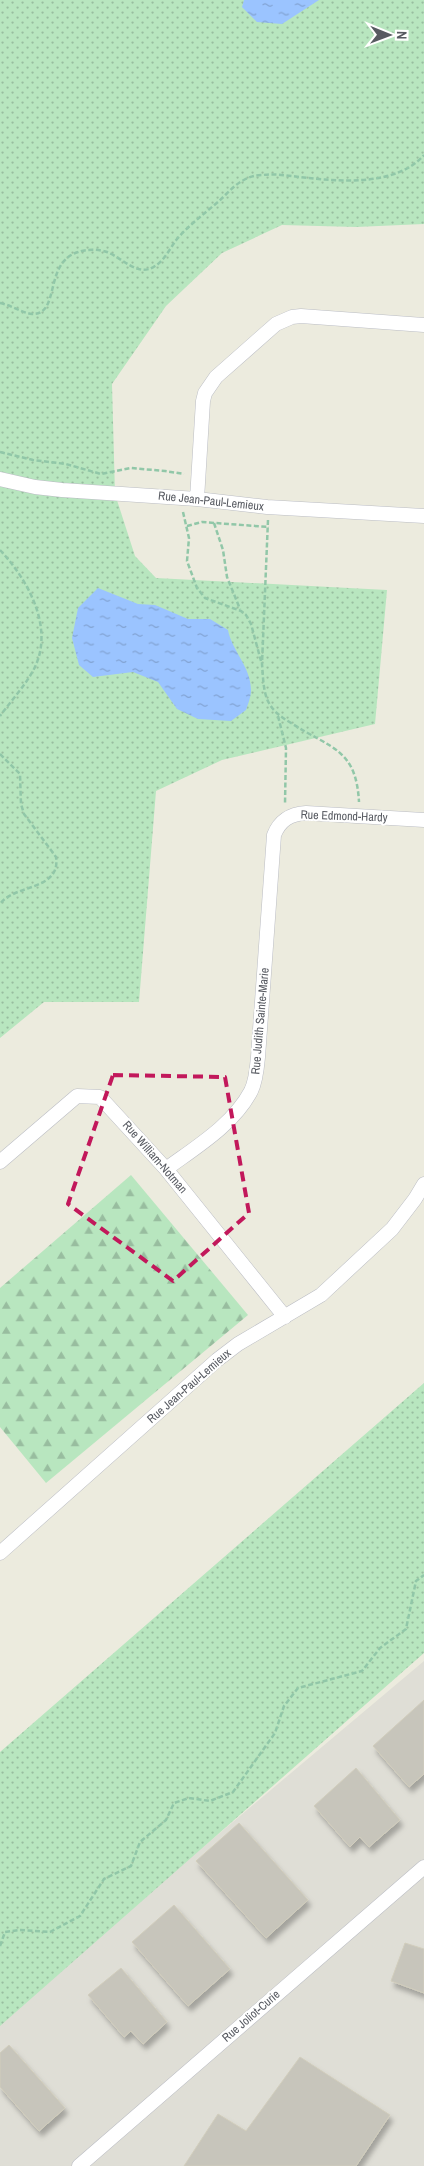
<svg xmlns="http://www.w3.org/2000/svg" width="424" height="2166" font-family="'Archivo Narrow',sans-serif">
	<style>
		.industrial { fill: #dfded6 }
		.grass { fill: url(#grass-dots) }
		.forest { fill: url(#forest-firs) }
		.water { fill: url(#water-ripples) }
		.building { fill: #c7c5bb; stroke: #d1cdbc; filter: url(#shadow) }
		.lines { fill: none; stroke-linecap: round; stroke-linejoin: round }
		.minor-casing { stroke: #bbbdc4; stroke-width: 15 }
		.path { stroke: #91c7a8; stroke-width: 2.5; stroke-dasharray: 5 2.5; stroke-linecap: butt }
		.minor { stroke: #fff; stroke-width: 14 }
		.marked { fill: none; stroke: #c2185b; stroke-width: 4; stroke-dasharray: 10 6; stroke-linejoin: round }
		.labels { text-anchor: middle; stroke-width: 4; stroke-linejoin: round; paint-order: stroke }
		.street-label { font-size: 12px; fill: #575a61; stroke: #fff }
	</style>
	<defs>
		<pattern id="grass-dots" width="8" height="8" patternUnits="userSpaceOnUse" patternTransform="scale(1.25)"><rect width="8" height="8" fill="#b8e6bf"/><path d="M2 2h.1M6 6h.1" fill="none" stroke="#98bd9f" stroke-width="1.8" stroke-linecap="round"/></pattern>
		<pattern id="forest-firs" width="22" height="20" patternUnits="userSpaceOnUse" patternTransform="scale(1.25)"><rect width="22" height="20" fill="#b8e6bf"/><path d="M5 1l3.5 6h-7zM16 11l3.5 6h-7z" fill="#98bd9f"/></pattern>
		<pattern id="water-ripples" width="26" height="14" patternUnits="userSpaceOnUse" patternTransform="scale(1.25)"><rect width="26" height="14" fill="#9bc4ff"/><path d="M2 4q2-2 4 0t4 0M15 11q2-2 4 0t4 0" fill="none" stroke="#81a2d2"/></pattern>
		<filter id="shadow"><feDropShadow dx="3" dy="5.5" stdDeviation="2.5" flood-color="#0004"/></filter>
	</defs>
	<rect width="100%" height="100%" fill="#ecebde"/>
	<path class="industrial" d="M424,1661V2166H0V2018Z"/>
	<path class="grass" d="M0,0H424V224L356,227L282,225L222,253L166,306L112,384L115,494L135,556L156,578L387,590L375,724L222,760L156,791L139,1002H44L0,1038Z
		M424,1383V1653L0,2026V1752Z"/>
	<path class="forest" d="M131,1175L248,1315L46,1483L0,1427V1288Z"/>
	<path class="water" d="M244,0H319L282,24L257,22L242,7Z
		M98,588L138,604L155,605L188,619H210L228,630C232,651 251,667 251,690C251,697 248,704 246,710L231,721L198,719L177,709L158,682L133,672L93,677L79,665L72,638L78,608Z"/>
	<path class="building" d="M424,1700V1774L409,1787L373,1746Z
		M356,1768L400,1820L369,1847L360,1837L350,1847L314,1806Z
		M239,1823L308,1900L266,1938L196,1861Z
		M174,1905L230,1969L188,2006L132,1942Z
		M405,1943L424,1949V1993L391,1981Z
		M121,1968L167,2022L143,2044L131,2031L124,2037L88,1995Z
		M9,2045L65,2108L39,2131L0,2087V2053Z
		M300,2057L390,2115L356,2166H184L218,2114L246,2131Z"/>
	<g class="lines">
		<g class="minor-casing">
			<path id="minor" d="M0,479L35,487L62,490L197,499L267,507L424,516
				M197,499L203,401L205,393L216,377L276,324L292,317L301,316L424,325
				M0,1162L77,1096L100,1097L166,1169L285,1317
				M166,1169C196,1147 233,1125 251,1091C256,1081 257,1068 258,1057L274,835C280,820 290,814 306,813L424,820
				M0,1553L217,1360L238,1344L321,1295L392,1229L415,1199L424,1184
				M79,2166L424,1867"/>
		</g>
		<path class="path" d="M0,303C11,305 22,313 32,314C61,315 43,263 78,252C86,249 99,249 107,252C123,258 138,278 155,266C165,260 170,248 177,239C189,225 204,214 219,201C226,195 233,186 242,181C248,177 255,175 263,175C278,173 294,177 309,178C344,182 398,185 424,155
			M0,452L33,460L66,464L101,474L131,468L165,471L184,474
			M183,512L189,538L187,561L197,588L205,598L241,611L246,615L251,624L261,661
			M268,520L262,664C263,676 263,688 267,699C272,711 281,717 291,723C331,749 356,748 359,802
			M214,523L223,550L227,577L240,609
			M187,526L202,522L269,527
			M0,550C28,580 55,628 34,669C25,686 11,701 0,716
			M278,716L286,748L285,804
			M0,754L20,774L21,804L24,814L56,857C61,891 14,884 0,904
			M0,1946L5,1932L20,1930L50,1932L80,1916L104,1879L131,1866L140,1842L166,1820L174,1803L189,1798L210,1801L233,1792L275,1733L284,1706L298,1688L362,1671L380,1648L406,1629L416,1581L424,1575"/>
		<use href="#minor" class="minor"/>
	</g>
	<path class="marked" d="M113,1075L225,1077L249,1213L173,1281L68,1204Z"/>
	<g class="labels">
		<g class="street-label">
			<text transform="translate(211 501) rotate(6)" y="4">Rue Jean-Paul-Lemieux</text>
			<text transform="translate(344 816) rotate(2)" y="4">Rue Edmond-Hardy</text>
			<text transform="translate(260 1021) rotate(-85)" y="4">Rue Judith Sainte-Marie</text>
			<text transform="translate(155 1157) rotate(49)" y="4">Rue William-Notman</text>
			<text transform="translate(189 1386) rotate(-41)" y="4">Rue Jean-Paul-Lemieux</text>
			<text transform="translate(251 2016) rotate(-41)" y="4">Rue Joliot-Curie</text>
		</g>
	</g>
	<g transform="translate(389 35) rotate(91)" stroke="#ffffff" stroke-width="4" paint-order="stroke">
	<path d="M0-4L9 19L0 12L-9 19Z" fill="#575a61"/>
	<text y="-8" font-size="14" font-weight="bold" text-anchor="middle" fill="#575a61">N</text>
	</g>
</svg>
